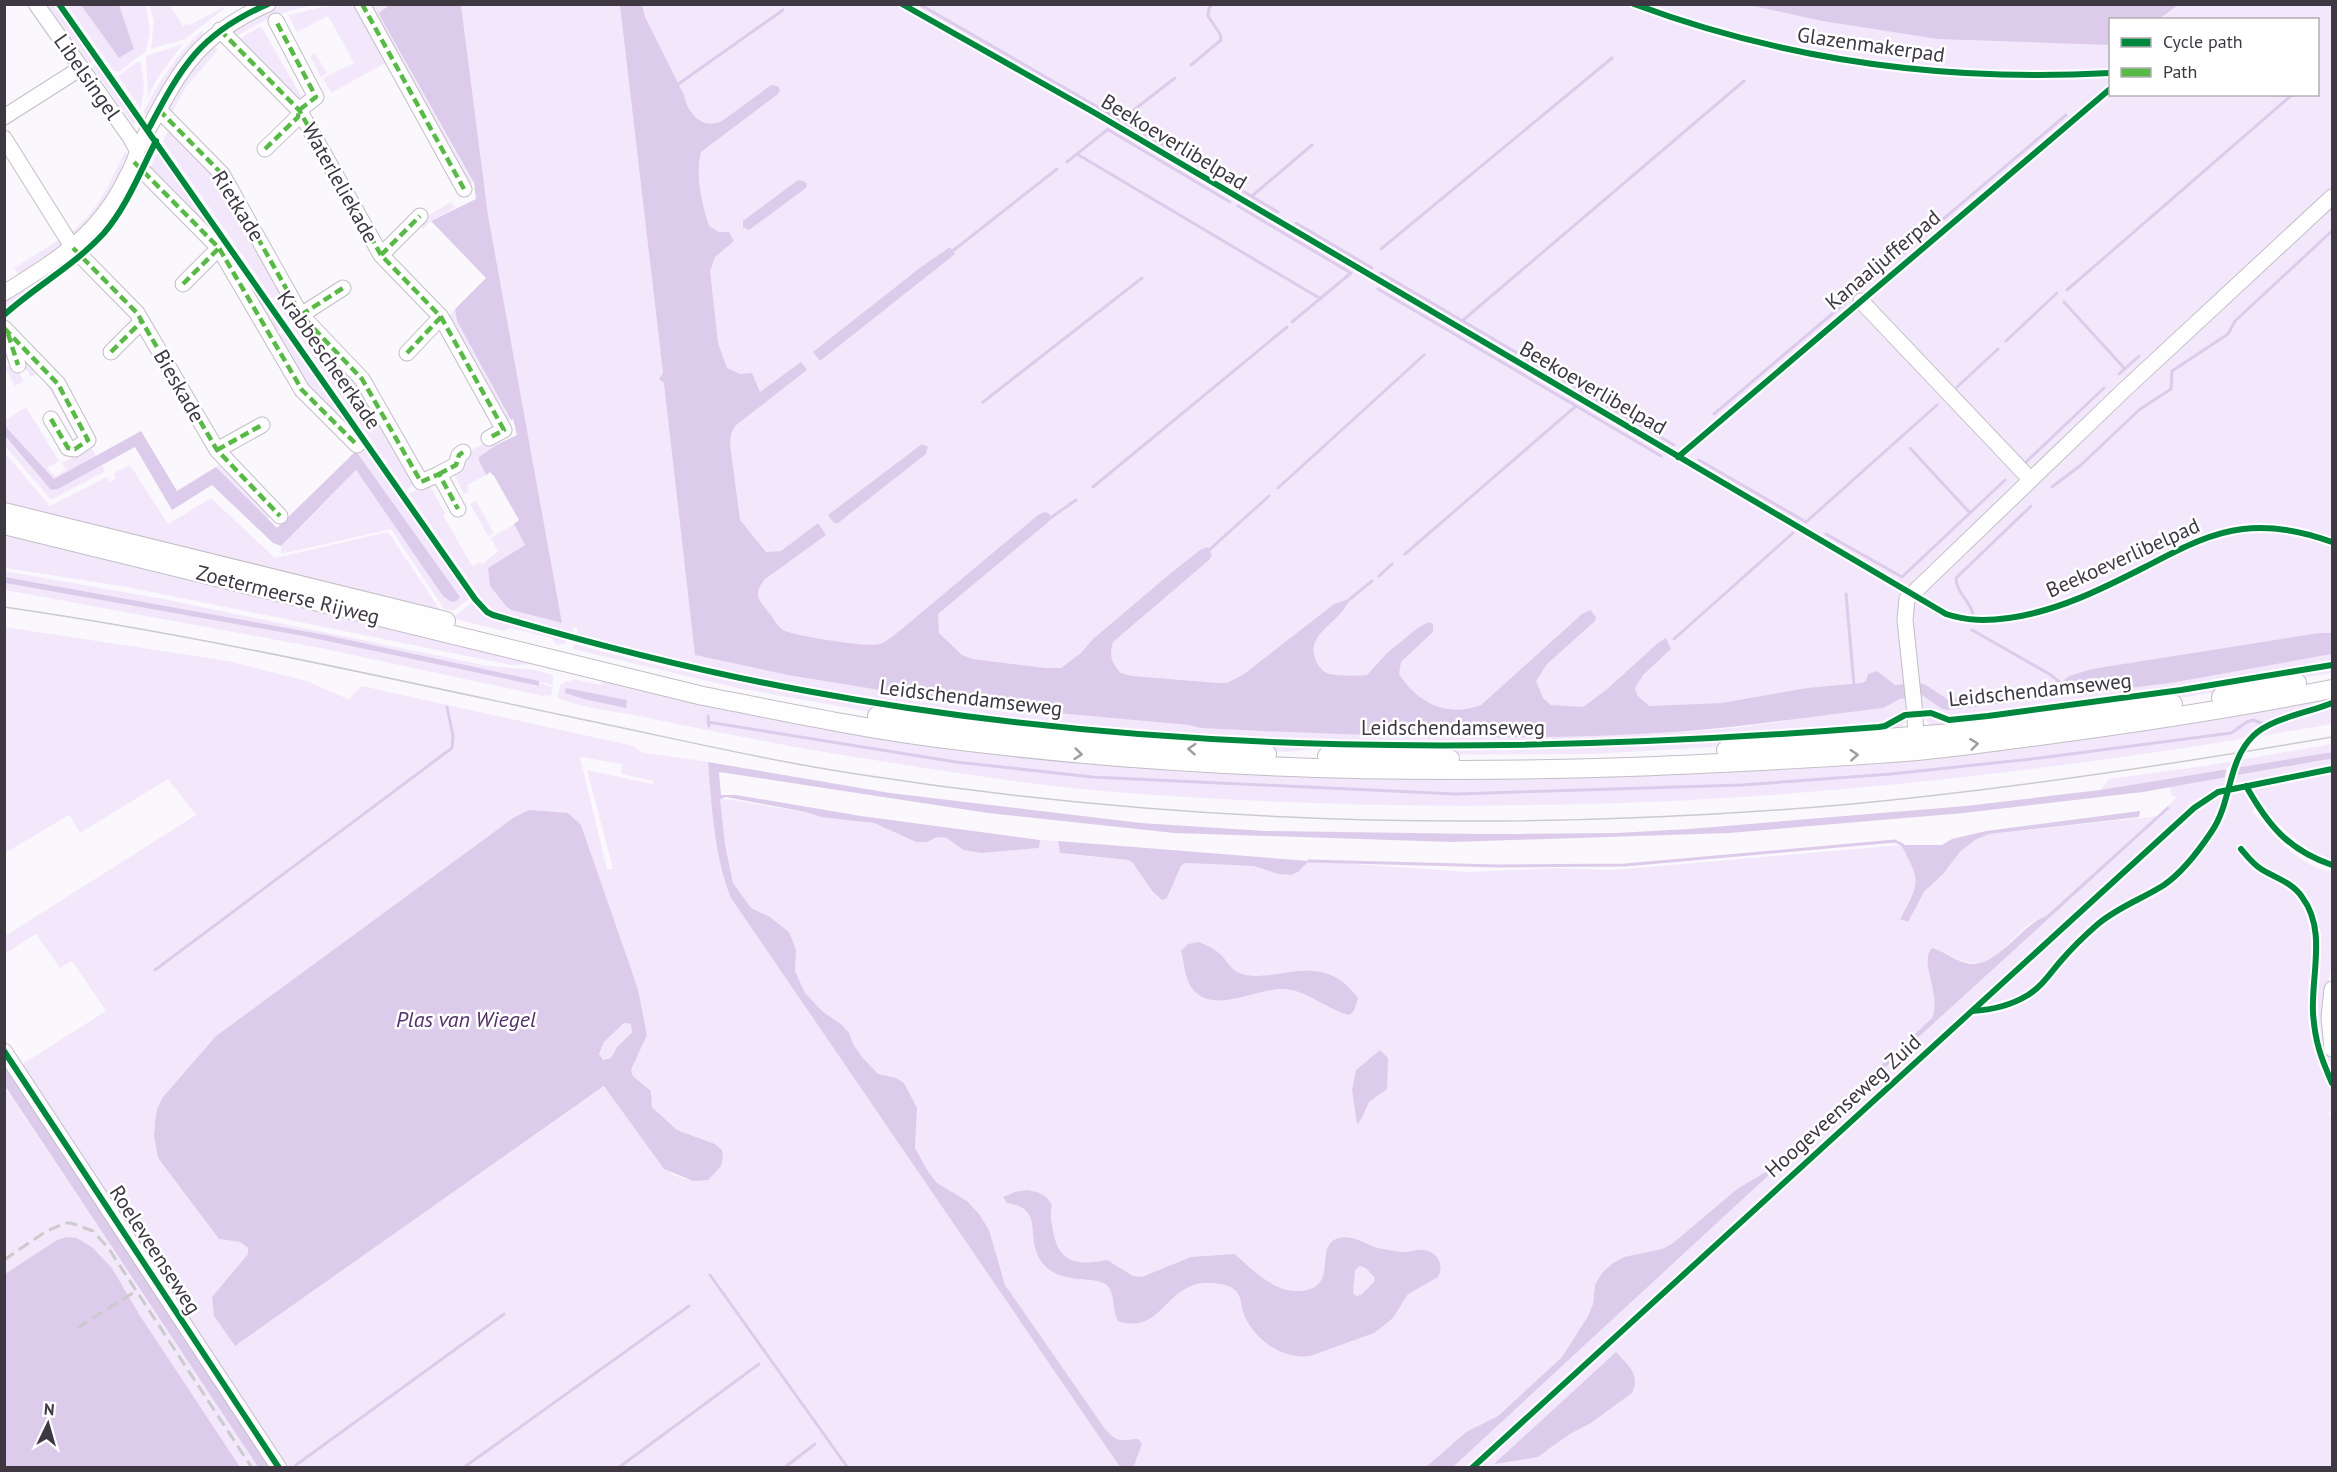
<svg xmlns="http://www.w3.org/2000/svg" width="2337" height="1472" font-family="'PT Sans',sans-serif">
	<style>
		.green { fill: #f3e8fb; fill-rule: evenodd }
		.water { fill: #ddcbec; fill-rule: evenodd }
		.pier { fill: #faf8fc }
		.lines { fill: none; stroke-linecap: round; stroke-linejoin: round }
		.stream { stroke: #ddcbec; stroke-width: 3 }
		.minor-casing { stroke: #c2bec5; stroke-width: 17 }
		.major-casing { stroke: #c2bec5; stroke-width: 20 }
		.minor { stroke: #fefeff; stroke-width: 15 }
		.major { stroke: #fefeff; stroke-width: 18 }
		.tram { stroke: #cbcacc; stroke-width: 1.5 }
		.rail { stroke: #cbcacc; stroke-width: 3; stroke-dasharray: 12 6; stroke-linecap: butt }
		.quiet { stroke: #58b947; stroke-width: 4.5; stroke-dasharray: 9 4.5; stroke-linecap: butt }
		.cycleway-casing { stroke: #fff; stroke-width: 10 }
		.cycleway { stroke: #00873e; stroke-width: 6 }
		.oneway { stroke: #9e9ba1 }
		.labels { text-anchor: middle; stroke-width: 5; stroke-linejoin: round; paint-order: stroke }
		.street-label { font-size: 21px; fill: #3e3843; stroke: #fff }
		.water-label { font-size: 22px; font-style: italic; fill: #533269; stroke: #fff }
	</style>
	<rect width="100%" height="100%" fill="#faf8fc"/>
	<path class="green" d="M47,5H56L94,58L90,64Z
		M67,5H81L119,58L134,49L119,5H146L150,31L146,51L120,71H114Z
		M149,5H170L183,26L189,23L190,25L223,7L224,9L185,39L151,49L154,21Z
		M281,5H317C287,9 260,21 234,38V27Z
		M357,5L389,61L331,93L323,78L354,63L328,16L297,32L288,15L322,7Z
		M365,5H389L384,8L412,73L473,182L466,187Z
		M461,5H2332V647L1948,710L2171,683L2332,654V661C2206,684 2079,706 1951,716C1944,717 1941,713 1934,711C1928,709 1919,710 1912,711C1897,713 1888,722 1874,724C1547,751 1215,753 891,702C784,686 680,662 576,636L578,628L574,627L571,634C542,626 497,621 477,598L480,596L409,494L429,484L445,513L443,515L472,566L480,562L482,564L498,551L491,538L514,524L525,545L488,568L491,583L511,610L562,623L488,215ZM2110,20H2318V94H2110ZM696,655L1554,725L1816,715C1731,733 1641,735 1554,735C1436,736 1318,734 1200,728L1190,725C1089,715 989,707 889,691C824,681 761,664 696,655Z
		M261,26L301,96L309,93L307,98L300,102L237,40Z
		M201,31L207,37L150,120L143,112C159,82 176,55 201,31Z
		M183,44L158,77L148,97L146,56Z
		M212,45L218,50L186,87L170,117L166,111L176,88Z
		M315,53L327,73L321,77L310,56Z
		M139,61L141,63L144,87L141,109L118,76Z
		M98,65L137,119L134,125L92,67Z
		M170,127L218,176L298,315L289,322L163,141Z
		M159,149L222,241L219,244L148,172Z
		M125,152L130,158L112,196L75,236L69,233C97,215 110,181 125,152Z
		M451,202L456,207L431,221L423,229L417,222Z
		M62,238L63,245L19,276L14,268Z
		M225,243L284,328L274,334L221,245Z
		M23,288L25,292L5,312V300Z
		M455,309L457,321L511,420L505,424L447,318Z
		M301,321L359,380L416,483L406,490L292,326Z
		M285,331L360,438L305,389L276,336Z
		M25,352L52,382L83,435L78,440L40,372L31,377L18,356Z
		M13,362L24,381L15,386L5,368Z
		M26,407L59,461L47,468L55,476L66,470L62,463L91,446L96,456L54,479L5,426L4,416L7,419Z
		M4,436L51,490L58,489L102,465L105,470L104,472L51,500L5,446Z
		M490,440L496,445L483,454L479,461L486,475L467,485L469,492L464,494L454,475L464,468L460,460L462,455Z
		M363,444L469,594L468,600L453,611L444,609L391,529L281,554V546L356,470L443,595L451,602L457,601L460,597L356,451Z
		M4,452L50,506L107,477L109,482L116,478L114,473L130,465L168,524L211,498L275,558L388,532L442,613L455,616L471,603C478,605 485,614 493,618L567,639L566,643L560,645L555,643L552,638L510,628L504,631L5,508Z
		M222,462L273,513L267,519L216,467Z
		M476,501L494,533L488,536L470,504Z
		M4,530L536,660L534,664L511,665L127,587L5,568Z
		M4,571L163,599L488,666L535,670L553,675V685L326,635L5,577Z
		M4,583L303,636L538,686L539,683L553,687L551,696L544,695V696L320,648L5,590Z
		M5,627L228,661L307,681L350,700L354,693L362,686L634,746L641,752L708,762L712,797L874,823L916,842H927L937,837L947,838L963,850L981,853L1039,848L1040,840L1058,841L1059,848L1065,854L1128,860L1133,862L1158,898H1167L1181,866L1185,863L1254,866L1278,874L1291,875L1304,867L1309,861L1470,872L1554,868L1612,870L1901,845C1921,882 1920,881 1900,918L1907,922L1924,892L1943,874L1960,852L1975,840L1989,834L2159,816L2046,916C2002,930 2002,987 1944,952L1927,959C1931,980 1940,998 1932,1018L1808,1133L1810,1136L2170,808L2168,806L2177,797L2171,795V787L2332,759V861C2305,851 2279,827 2261,803L2252,811C2273,835 2299,867 2332,872V965L2326,992L2332,1005V1111L2327,1114L2332,1116V1467H1453L1796,1150L1795,1147L1767,1171L1737,1189L1673,1243L1662,1249L1646,1254L1595,1285L1593,1304L1588,1316L1562,1357L1498,1416L1466,1432L1426,1467H287L21,1065L106,1011L72,961L60,968L36,934L5,954V936L196,815L168,779L80,833L69,815L5,853ZM580,757L622,764L621,774L654,781L652,784L587,770L613,869H607ZM513,818L581,826L638,989L647,1035L631,1070L633,1076L651,1091L652,1107L677,1130L715,1144L722,1150L693,1181L673,1175L605,1086L235,1346L214,1316L212,1297L248,1254V1248L240,1242L219,1239L158,1158L154,1136L155,1123L207,1047L216,1036ZM1632,1393L1591,1423L1570,1434L1549,1450L1514,1460L1497,1462Z
		M574,644C628,658 682,672 736,682C848,704 963,720 1077,732C1345,760 1616,750 1884,729C1894,727 1899,719 1908,718L1901,728L1801,742L1592,754L1409,755L1368,750L1322,748L1287,752L1079,738L883,714L737,688L573,649Z
		M2332,667V673L2118,708L1933,727L1922,716L1948,723L2007,716L2182,693Z
		M603,675L952,745L1556,776L2332,693V724C2105,763 1875,793 1645,802C1478,809 1308,806 1141,794C1051,788 963,774 874,760C799,749 726,734 653,719C622,712 585,709 557,698L561,684H564L565,681L571,682L572,679L601,685Z
		M2332,744L2331,752L2100,790L2109,779L2204,766Z
		M624,1023L631,1024L632,1031L617,1047L611,1058L603,1060L599,1054L604,1042Z
		M4,1086L258,1467H240L139,1314L112,1268L92,1247L75,1238L61,1239L5,1274Z"/>
	<path class="water" d="M81,5H119L134,49L119,58Z
		M389,5H461L488,215L562,623L511,610L506,606L490,586L488,568L525,545L514,524L519,520L494,476L490,472L486,475L479,461V457L496,445L517,435L513,419L511,420L457,321L455,309L486,278L431,221L476,199L474,183L381,18L379,13Z
		M620,5H642L645,17L684,95C688,114 702,130 722,121L771,85L778,86L780,90L778,94L701,152C695,175 702,204 709,226L719,232H729L734,241L715,257L710,271L718,343L727,368L740,374L752,373L760,392L801,362L807,370L735,426L731,434L730,444L740,520L766,552L781,551L818,523L826,535L765,579C752,594 759,601 770,614C774,619 778,628 785,631C797,636 868,648 880,644C888,641 896,633 903,628L1038,515L1045,512L1050,514V520L1046,524L938,614L939,633L962,655L973,659L1045,668H1061L1081,653L1093,639L1171,573L1200,550L1208,547L1212,555L1209,560L1113,642C1109,655 1111,663 1121,673L1132,676L1218,683H1227L1244,674L1334,604L1346,600L1348,602C1341,618 1322,627 1315,642C1310,653 1318,671 1329,674C1340,676 1357,676 1367,675L1387,653L1419,627L1429,622L1433,624V632L1401,662L1399,674C1418,703 1447,718 1481,705L1582,614L1590,610L1596,617L1595,621L1547,664L1536,681L1543,698L1551,705L1583,707L1606,690L1658,643L1666,638L1671,649L1643,675L1635,688L1637,695L1649,706L1722,703L1807,688L1862,683L1866,681L1868,674L1877,671L1895,685L1919,683L1926,685L1947,699L2056,687L2069,676L2092,669L2319,633H2332V654L2171,683L1948,710L1942,709L1922,695L1900,699L1883,708C1814,716 1746,727 1676,732C1518,742 1358,736 1200,728L1189,725L1036,711L892,692L788,675L695,655L666,401L664,383L659,379L663,373L662,364Z
		M1749,5H2178L2159,19L2110,20V45L1938,39L1822,21Z
		M798,180L804,181L807,184L806,188L749,230L743,227V221Z
		M950,247L955,254L820,361L813,352L921,267Z
		M5,426L54,479L141,431L177,491L216,467L277,528L356,451L460,597L457,601L451,602L443,596L356,470L281,546L273,543L212,485L172,510L135,447L58,489L51,490L5,436Z
		M922,444L928,447L926,454L838,523H834L828,515Z
		M5,577L326,635L539,681V686L303,636L5,583Z
		M566,688L627,700L626,708L584,699L565,693Z
		M2332,752V759L2324,760L2143,792L1964,813L1729,833L1452,842L1174,833L988,813L719,772L721,795H736L861,816L1040,840L1039,848L981,853L963,850L947,838L937,837L927,842H916L874,823L821,817L806,812L726,797L720,799L725,845L733,883L751,908L770,917L789,932L796,950L795,971L805,993L822,1011L842,1025L849,1033L853,1044L862,1057L878,1074L896,1078L904,1083L917,1108L915,1148L927,1170L937,1183L967,1201L979,1214L989,1230L1005,1285L1105,1429C1118,1444 1121,1440 1138,1439L1142,1444L1133,1468L1120,1467L731,898C714,855 712,807 708,762L890,793L1141,823L1265,831L1484,834L1616,833L1689,829L1966,806L2100,790Z
		M2168,806L2170,808L1810,1136L1808,1133L1932,1018C1942,992 1918,963 1932,948C1944,951 1954,960 1966,963C1996,971 2020,925 2046,916Z
		M529,810L568,813L581,825L638,989L647,1035L631,1070L633,1076L651,1091L652,1107L677,1130L715,1144L722,1150L723,1156L721,1166L708,1180L693,1181L664,1169L604,1086L235,1346L214,1316L212,1297L248,1254V1248L240,1242L219,1239L158,1158L154,1136L155,1123L157,1109L163,1097L216,1036L513,818ZM624,1023L631,1024L632,1032L617,1047L611,1058L603,1060L599,1054L604,1042Z
		M2140,811L2139,817L1989,834L1975,840L1960,852L1943,874L1924,892L1908,922L1900,919C1920,881 1921,882 1901,845H1942L1952,839L1986,831Z
		M1058,841L1309,861L1298,872L1291,875L1278,874L1254,866L1185,863L1181,866L1167,898L1162,900L1153,892L1133,863L1128,860L1060,853Z
		M1199,942C1206,945 1213,948 1219,953C1226,959 1230,969 1239,973C1249,977 1260,976 1271,975C1307,969 1333,964 1358,998L1354,1011L1349,1015C1326,1009 1307,990 1284,989C1259,987 1211,1017 1191,987C1185,978 1184,962 1181,951L1188,944Z
		M1380,1050L1388,1058L1387,1089L1369,1102L1361,1120L1357,1124L1352,1090L1356,1070Z
		M4,1066L271,1467H258L5,1086Z
		M1795,1147L1797,1149L1453,1467H1426L1466,1432L1498,1416L1562,1357L1588,1316L1593,1304L1595,1285L1602,1273L1613,1263L1624,1257L1662,1249L1673,1243L1737,1189L1767,1171Z
		M1027,1190C1039,1192 1046,1194 1052,1205C1050,1214 1051,1221 1053,1230C1058,1263 1077,1266 1107,1260L1133,1276L1142,1277L1191,1257L1235,1254C1252,1270 1275,1293 1301,1291C1341,1287 1312,1245 1339,1238C1355,1234 1368,1247 1383,1249C1390,1250 1398,1252 1406,1252C1414,1251 1420,1248 1428,1251C1439,1255 1444,1266 1438,1277L1408,1294L1393,1318L1374,1333L1310,1356C1284,1360 1258,1342 1246,1319C1238,1304 1246,1289 1221,1284C1213,1283 1202,1282 1194,1285C1164,1294 1157,1334 1118,1321C1112,1311 1115,1294 1108,1286C1097,1274 1059,1287 1041,1261C1024,1236 1046,1209 1007,1203L1003,1197L1015,1192ZM1360,1266L1366,1268L1375,1278L1374,1282L1361,1295L1356,1296L1353,1293L1355,1270Z
		M66,1237L77,1238L92,1247L112,1268L139,1314L240,1467H5V1274L57,1240Z
		M1616,1352C1628,1365 1641,1375 1632,1393L1591,1423L1570,1434L1538,1457L1494,1464Z"/>
	<path class="pier" d="M2239,765L2235,779L2224,781L2227,767Z"/>
	<g class="lines">
		<path class="stream" d="M919,4L1188,159
			M1191,65L1221,40L1220,34L1208,16L1209,8L1213,4
			M677,85L783,10
			M1122,119L1175,78
			M1107,129L1230,202
			M1077,154L1321,299
			M1067,162L1107,130
			M1197,164L1278,212
			M1252,196L1312,145
			M1238,206L1351,273L1292,322
			M1296,223L1372,268
			M1381,249L1612,58
			M950,253L1057,169
			M1381,273L1674,445
			M1863,287L2066,115
			M1378,289L1661,456
			M2067,290L2293,94
			M2064,302L2125,369
			M1462,321L1744,81
			M2006,341L2057,293
			M2119,374L2139,356
			M1957,387L1998,349
			M983,402L1142,278
			M1714,414L1845,303
			M1910,448L1970,513
			M1699,460L1806,522L1937,405
			M2026,462L2104,388
			M1093,487L1287,327
			M2052,487L2081,465L2139,410L2171,389L2172,371L2228,334L2235,321L2332,231
			M1278,488L1424,355
			M1046,521L1076,500
			M1826,534L1902,577L2005,480
			M1208,551L1269,496
			M1405,554L1576,406
			M1379,576L1392,564
			M1846,594L1854,685
			M1345,603L1372,581
			M1973,614C1970,600 1956,593 1956,578L2031,506
			M1972,630L2051,675L2063,685
			M1674,639L1793,533
			M708,716L709,726
			M708,722L956,762L1092,777L1456,794L1742,785L1891,774L2040,758L2231,733L2247,722L2253,720L2264,724L2332,703
			M1309,861L1498,866L1625,865L1895,841L1903,845
			M155,970L452,748L453,736L447,707
			M710,1275L848,1468
			M296,1465L504,1314
			M463,1468L689,1306
			M618,1468L759,1364
			M784,1468L815,1444"/>
		<g class="minor-casing">
			<path id="minor" d="M36,4L130,137L137,150
				M362,4L464,189
				M220,30L299,110L381,255L441,317L504,430L489,438
				M159,110L222,174L301,315L362,379L421,482L439,474L458,509
				M4,117L81,68
				M4,138L73,248L137,313L217,450L280,516
				M265,149L298,117L299,110L316,97L276,21
				M134,162L219,248L302,390L357,445
				M381,255L420,216
				M183,284L219,248
				M4,293C56,260 97,237 125,180C130,171 136,161 137,150C176,80 189,39 268,4
				M1861,301L2030,479
				M301,315L343,288
				M4,328L58,384L88,440L75,449L68,448L51,419
				M8,334L18,365
				M111,352L142,321
				M407,353L441,317
				M217,450L262,425
				M439,474L456,465L459,455L463,452
				M1916,747L1915,714L1905,620L1907,599L2122,392L2332,197
				M2332,989L2329,1017L2332,1049
				M4,1051L279,1468"/>
		</g>
		<g class="major-casing">
			<path id="major" d="M4,512L446,621
				M4,525L703,696C781,711 859,728 938,738C1167,768 1398,775 1629,767C1725,763 1821,759 1917,751C1958,747 1999,741 2039,736C2138,723 2235,708 2332,689
				M2221,697L2297,683
				M877,716L1006,734L1267,754
				M1726,750L1952,733L2173,704
				M1327,756L1450,759"/>
		</g>
		<use href="#minor" class="minor"/>
		<use href="#major" class="major"/>
		<path class="tram" d="M4,607C199,635 392,679 585,720C677,739 769,761 863,775C1186,825 1515,833 1841,805C2006,790 2169,765 2332,737"/>
		<path class="rail" d="M4,1260L45,1232L65,1223H71L93,1231L109,1249L252,1468
			M77,1328L136,1291"/>
		<path class="quiet" d="M362,4L464,189
			M220,30L299,110L381,255L441,317L504,430L489,438
			M159,110L222,174L301,315L362,379L421,482L439,474L458,509
			M265,149L298,117L299,110L316,97L276,21
			M134,162L219,248L302,390L357,445
			M73,248L137,313L217,450L280,516
			M381,255L420,216
			M183,284L219,248
			M301,315L343,288
			M4,328L58,384L88,440L75,449L68,448L51,419
			M8,334L18,365
			M111,352L142,321
			M407,353L441,317
			M217,450L262,425
			M439,474L456,465L459,455L463,452"/>
		<g class="cycleway-casing">
			<path id="cycleway" d="M59,4L475,599L487,612L493,615C596,645 701,672 807,691C1160,757 1522,755 1879,727L1885,726L1905,715L1931,713L1949,720L1988,716L2181,690L2332,665
				M902,4L1095,113L1946,614C1967,621 1986,621 2009,618C2058,611 2102,589 2145,567C2176,551 2208,533 2243,529C2274,525 2304,532 2332,542
				M1634,4C1787,61 1948,82 2110,73
				M148,130C182,66 199,34 268,4
				M4,315C36,286 75,265 104,233C127,206 140,172 156,141
				M1678,457L2110,89
				M2246,786C2268,825 2288,850 2332,865
				M2241,849C2247,856 2253,864 2261,869C2275,878 2292,882 2302,897C2327,930 2311,975 2313,1013C2315,1042 2321,1058 2332,1083
				M1972,1011C1992,1010 2010,1006 2028,995C2042,986 2049,975 2059,963C2071,949 2084,936 2098,924C2118,907 2142,899 2164,885C2183,872 2200,849 2212,831C2232,801 2227,762 2253,736C2271,718 2308,713 2332,703
				M4,1051L279,1468
				M1472,1468L2194,808L2218,792L2332,769"/>
		</g>
		<use href="#cycleway" class="cycleway"/>
	</g>
	<defs><path id="oneway-chevron" d="M-2-3.5L2.5 0L-2 3.5" fill="none" stroke-width="1.6" stroke-linecap="round" stroke-linejoin="round" transform="scale(1.5)"/></defs>
	<g class="oneway">
		<use href="#oneway-chevron" transform="translate(1974 744) rotate(-7)"/>
		<use href="#oneway-chevron" transform="translate(1192 749) rotate(-176)"/>
		<use href="#oneway-chevron" transform="translate(1078 754) rotate(6)"/>
		<use href="#oneway-chevron" transform="translate(1854 755) rotate(-4)"/>
	</g>
	<g class="labels">
		<g class="street-label">
			<text transform="translate(1871 45) rotate(8)" y="7">Glazenmakerpad</text>
			<text transform="translate(87 77) rotate(55)" y="7">Libelsingel</text>
			<text transform="translate(1174 142) rotate(31)" y="7">Beekoeverlibelpad</text>
			<text transform="translate(340 183) rotate(61)" y="7">Waterleliekade</text>
			<text transform="translate(238 206) rotate(58)" y="7">Rietkade</text>
			<text transform="translate(1883 260) rotate(-40)" y="7">Kanaaljufferpad</text>
			<text transform="translate(329 360) rotate(55)" y="7">Krabbescheerkade</text>
			<text transform="translate(179 386) rotate(60)" y="7">Bieskade</text>
			<text transform="translate(1593 388) rotate(30)" y="7">Beekoeverlibelpad</text>
			<text transform="translate(2123 558) rotate(-24)" y="7">Beekoeverlibelpad</text>
			<text transform="translate(288 595) rotate(14)" y="7">Zoetermeerse Rijweg</text>
			<text transform="translate(2040 690) rotate(-6)" y="7">Leidschendamseweg</text>
			<text transform="translate(971 698) rotate(7)" y="7">Leidschendamseweg</text>
			<text x="1453" y="735">Leidschendamseweg</text>
			<text transform="translate(1843 1106) rotate(-42)" y="7">Hoogeveenseweg Zuid</text>
			<text transform="translate(155 1250) rotate(57)" y="7">Roeleveenseweg</text>
		</g>
		<g class="water-label">
			<text x="466" y="1027">Plas van Wiegel</text>
		</g>
	</g>
	<rect width="2337" height="1472" fill="none" stroke="#3e3843" stroke-width="12"/>
	<rect x="2109" y="18" width="210" height="78" fill="#ffffff" stroke="#b2afb4" stroke-width="1.5"/>
	<rect x="2121" y="38" width="30" height="9" fill="#00873e" stroke="#b2afb4" stroke-width="1.5"/>
	<text x="2163" y="48" font-size="18" fill="#3e3843">Cycle path</text>
	<rect x="2121" y="68" width="30" height="9" fill="#58b947" stroke="#b2afb4" stroke-width="1.5"/>
	<text x="2163" y="78" font-size="18" fill="#3e3843">Path</text>
	<g transform="translate(48 1424) rotate(5)" stroke="#ffffff" stroke-width="4.5" paint-order="stroke">
	<path d="M0-4.5L10 22L0 15L-10 22Z" fill="#3e3843"/>
	<text y="-9" font-size="16" font-weight="bold" text-anchor="middle" fill="#3e3843">N</text>
	</g>
</svg>
